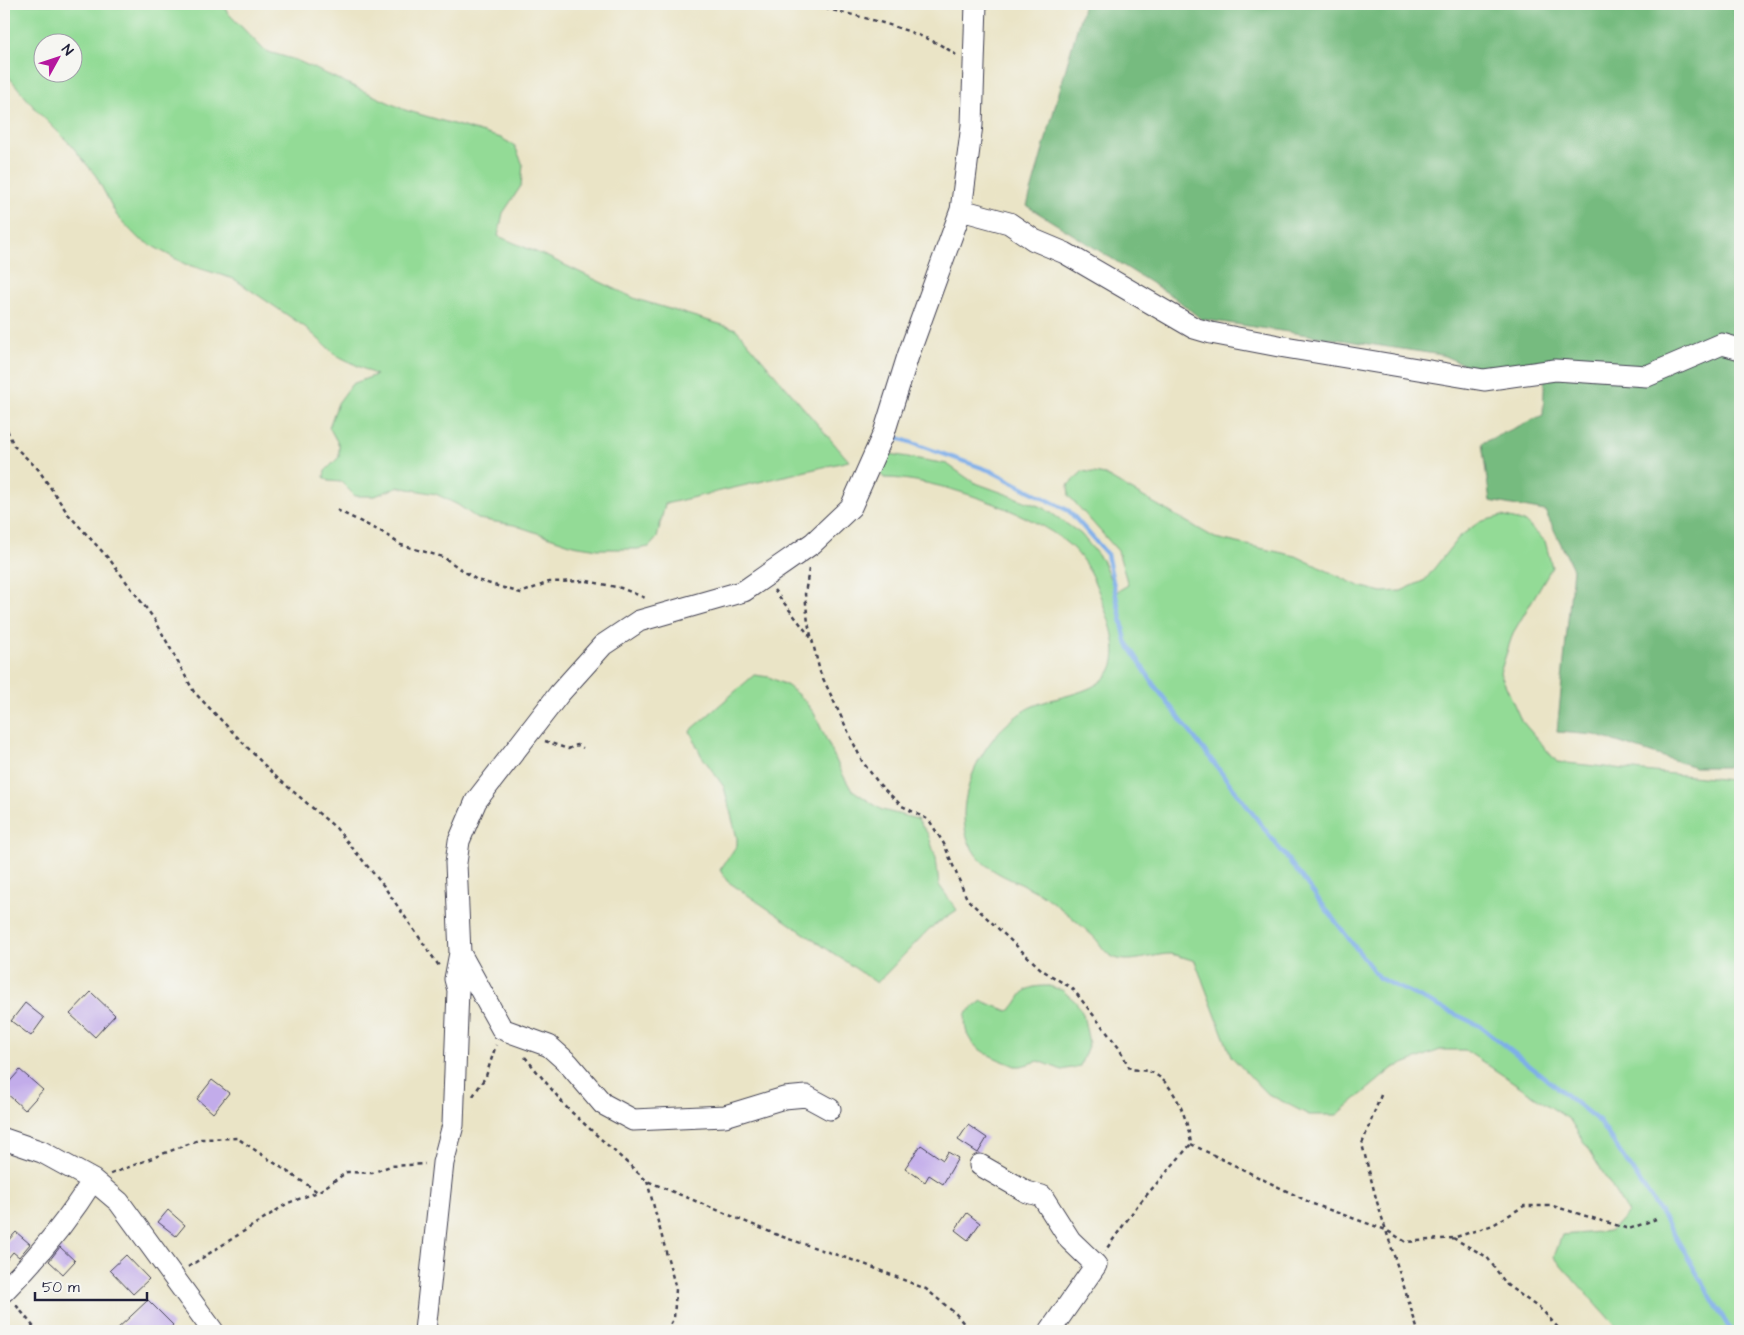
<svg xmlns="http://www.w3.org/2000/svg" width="1744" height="1335" font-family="'Architects Daughter',sans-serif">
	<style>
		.green { fill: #93db96; stroke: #5a7e68; fill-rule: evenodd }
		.forest { fill: #76bb7f; stroke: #4c6e5d }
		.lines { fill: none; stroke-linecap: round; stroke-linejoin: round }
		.stream { stroke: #7eaee9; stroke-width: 4.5 }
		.building { fill: #c2acea }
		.minor-casing { stroke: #403f50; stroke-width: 23 }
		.path { stroke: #403f50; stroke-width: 2.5; stroke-dasharray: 4 4; stroke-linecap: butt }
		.minor { stroke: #fff; stroke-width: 21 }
	</style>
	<rect width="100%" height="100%" fill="#f6f6f2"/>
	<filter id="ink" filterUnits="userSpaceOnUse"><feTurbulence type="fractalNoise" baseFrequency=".02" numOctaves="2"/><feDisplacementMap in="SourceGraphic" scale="10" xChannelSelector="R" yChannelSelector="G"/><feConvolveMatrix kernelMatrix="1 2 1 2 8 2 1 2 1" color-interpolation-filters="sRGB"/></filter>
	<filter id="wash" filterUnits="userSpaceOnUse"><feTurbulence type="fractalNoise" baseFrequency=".0096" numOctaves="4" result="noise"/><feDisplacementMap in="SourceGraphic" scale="20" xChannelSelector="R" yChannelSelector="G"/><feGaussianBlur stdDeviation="1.12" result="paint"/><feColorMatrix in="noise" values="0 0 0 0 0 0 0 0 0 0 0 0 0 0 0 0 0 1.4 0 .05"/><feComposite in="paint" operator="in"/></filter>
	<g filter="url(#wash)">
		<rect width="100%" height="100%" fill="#eae4c6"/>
		<path class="green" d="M4,4H223L228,13L265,51L296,60L405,110L501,138L515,146L523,165L521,186L503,213L498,236L550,258L636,299L736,329L849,461L665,504L657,538L649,547L637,549H598L573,545L514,525L478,519L458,505L436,494L398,487L375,496H355L341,482L329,481L324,477L325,471L339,457V445L329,427L338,403L352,384L376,375L336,355L305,327L234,279L185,264L138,238L117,216L96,176L72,146L37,111L4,71ZM42,42H72V72H42Z
			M885,453L947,464L973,482L1044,508L1081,534L1102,560L1116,592L1128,585L1118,551L1069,496L1068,485L1083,471L1105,475L1215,538L1296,556L1359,586L1382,592L1401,591L1425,580L1458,538L1479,522L1502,516L1525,522L1545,541L1552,567L1513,633L1500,673L1521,720L1557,762L1740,781V1331H1620L1554,1257L1562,1235L1611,1231L1628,1213L1570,1120L1465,1050H1440L1393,1068L1337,1115H1309L1266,1093L1231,1056L1195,961C1188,959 1178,955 1170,954C1152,954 1128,966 1111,956C1104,952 1100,943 1094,937C1079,923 1061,908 1044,896C1027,885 1007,880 990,868C941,834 970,757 1006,725C1013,719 1020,713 1027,709C1050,696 1093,696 1109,673C1120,657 1113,631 1107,615C1098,590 1089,561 1068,544C1032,512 932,477 884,478L877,468Z
			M754,675L769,677L788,686L803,699L814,713L843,775L851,789L882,810L917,819L928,834L936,858L939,885L957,910L929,929L877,983L727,881L720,870L737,845V838L724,787L701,755L690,731Z
			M1049,986L1062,990L1076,1002L1083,1014L1089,1043L1080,1066L1062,1070L1039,1061L1021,1066H1015C989,1055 960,1048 966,1013L982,1001L1008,1011C1018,1006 1019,994 1028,989C1034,986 1043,986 1049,986Z"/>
		<path class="forest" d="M1084,4H1740V767H1695L1595,735L1557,732L1573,569L1545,511L1490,501L1482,443L1543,415L1545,367L1488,375L1442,355L1201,319L1174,297L1027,206Z"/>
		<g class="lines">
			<path class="stream" d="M890,435L991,471L1069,511L1107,554L1126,641L1154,685L1379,978L1480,1026L1600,1122L1668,1224L1731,1331"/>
		</g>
		<g id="blocks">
			<path class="building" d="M91,992L115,1015L95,1037L70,1014Z
				M25,1003L44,1018L31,1036L11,1021Z
				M20,1070L43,1090L25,1110L4,1091V1088Z
				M212,1080L229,1093L213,1113L197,1099Z
				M968,1125L987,1138L978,1153L958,1140Z
				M921,1145L943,1160L948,1152L958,1158L943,1184L929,1175L925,1182L905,1168Z
				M168,1210L185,1225L176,1236L158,1222Z
				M967,1213L980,1223L968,1240L955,1230Z
				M16,1232L30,1244L19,1257L13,1252L4,1263V1245Z
				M60,1247L75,1261L63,1274L49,1261Z
				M126,1255L149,1279L133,1294L110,1270Z
				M148,1300L173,1325L168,1331H115Z"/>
		</g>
	</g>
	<g filter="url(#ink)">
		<use href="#blocks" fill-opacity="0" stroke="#403f50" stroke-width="1"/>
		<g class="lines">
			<g class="minor-casing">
				<path id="minor" d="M961,210L1009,223L1034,240L1065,253L1194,328L1211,333L1279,346L1484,380L1555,370L1647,376L1722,344L1740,349
					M460,953L502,1029L549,1046L568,1063L603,1104L633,1120L725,1116L784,1098L806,1096L830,1109
					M4,1139L42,1152L93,1180L119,1202L213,1331
					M980,1165L1027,1192L1042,1196L1070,1240L1096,1265L1050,1331
					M4,1291C37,1258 68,1220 93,1180
					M425,1331L443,1163L453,1125L458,990L455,979L460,953L456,863L459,841L476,801L559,694L603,645L639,621L744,591L813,543L851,507L884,433L908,356L961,210L972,125L976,4"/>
			</g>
			<path class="path" d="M802,4C841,11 925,30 956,55
				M4,423L14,446L38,469L68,514L110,560L155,620L194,692L274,775L336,828L383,885L439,966
				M337,510L382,532L401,545L443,557L477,580L521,593L549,582L587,581L621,588L648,599
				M809,569L805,594L808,623L820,672L862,761L880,785L902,806L929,820L944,844L967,899L1042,970L1073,989L1119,1048L1130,1069C1137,1070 1147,1070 1153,1073C1176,1085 1188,1121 1191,1144L1137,1206L1105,1251
				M774,590L812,639
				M545,741L568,749L577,745L583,748
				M525,1057L567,1108L647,1181L780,1236L864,1264L926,1289L956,1314L970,1331
				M1381,1095L1362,1144L1377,1202L1418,1331
				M473,1096L486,1076L496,1045
				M1191,1144L1313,1204L1386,1230L1406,1242L1453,1238L1493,1225L1524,1206H1553L1629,1229L1656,1219
				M111,1174L201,1139L237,1138L318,1192L347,1172L372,1173L390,1166L425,1164
				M647,1181L676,1289L674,1318L666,1331
				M1453,1238L1487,1257L1507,1285L1543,1311L1561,1331
				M188,1267L288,1203L318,1192
				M16,1305L37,1331"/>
			<use href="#minor" class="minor"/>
		</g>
	</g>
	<rect width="1744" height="1335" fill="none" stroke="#f6f6f2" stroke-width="20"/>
	<g transform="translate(58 58) rotate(50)"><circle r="24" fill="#f6f6f2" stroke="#a1a1a9"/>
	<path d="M0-4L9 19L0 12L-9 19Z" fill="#b5179e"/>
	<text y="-8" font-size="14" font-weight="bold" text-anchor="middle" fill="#22223b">N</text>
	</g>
	<path d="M35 1292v8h112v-8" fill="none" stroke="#22223b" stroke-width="2.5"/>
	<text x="42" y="1292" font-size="15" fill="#22223b" stroke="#f6f6f2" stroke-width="4" paint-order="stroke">50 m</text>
</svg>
